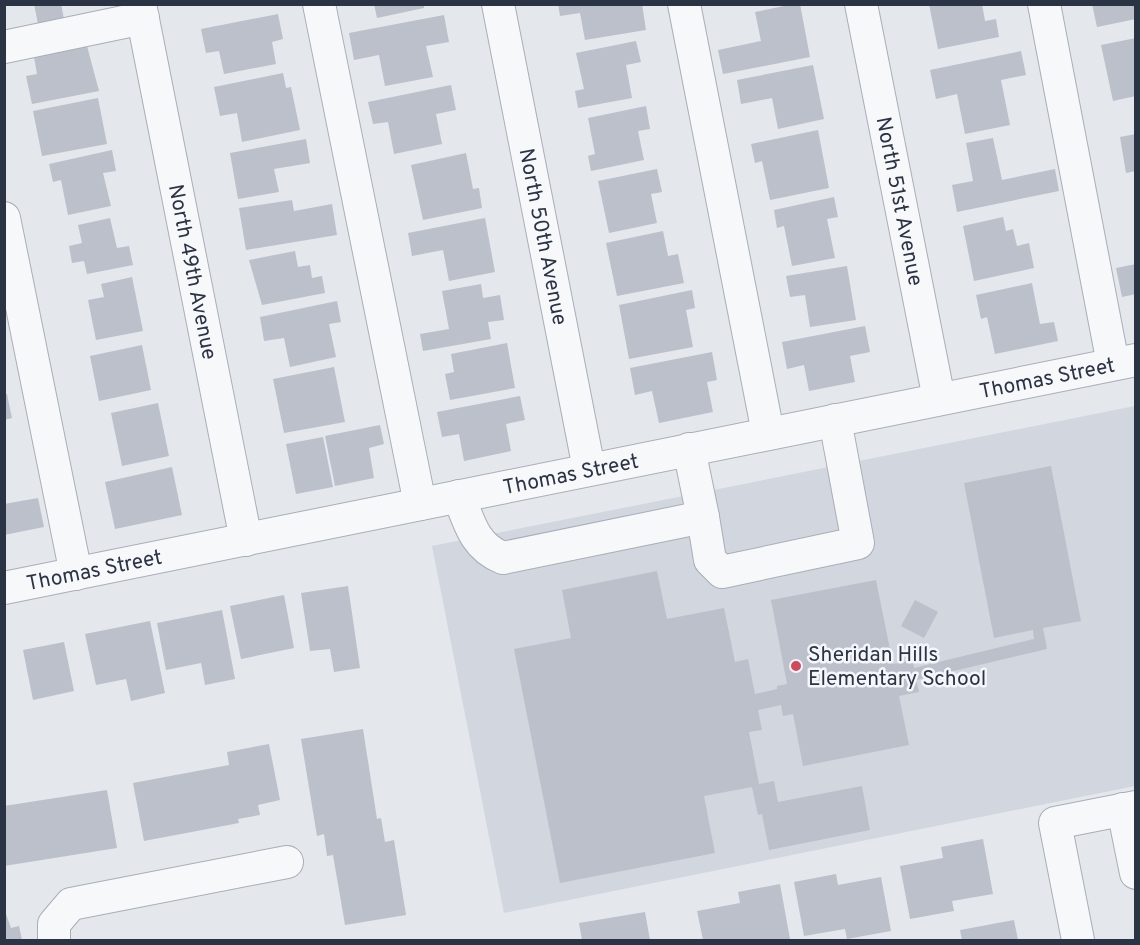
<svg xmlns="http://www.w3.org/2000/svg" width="1140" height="945" font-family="Overpass,sans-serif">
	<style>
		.built { fill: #d2d6de }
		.building { fill: #bbc0ca }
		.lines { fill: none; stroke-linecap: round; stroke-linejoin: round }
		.minor-casing { stroke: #a9aeb7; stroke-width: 34 }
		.minor { stroke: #f7f8fa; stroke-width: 32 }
		.poi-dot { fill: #d1495b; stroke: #f4f6f9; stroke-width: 2 }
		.labels { text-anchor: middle; stroke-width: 5; stroke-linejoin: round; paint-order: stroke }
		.street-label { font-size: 21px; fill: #2b3445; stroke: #f4f6f9 }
		.poi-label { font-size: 21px; fill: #2b3445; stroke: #f4f6f9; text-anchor: start }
	</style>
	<rect width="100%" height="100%" fill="#e4e7ec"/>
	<path class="built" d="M1135,406V786L504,913L432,546Z"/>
	<path class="building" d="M34,4H61L64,19L38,24Z
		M374,4H424V8L377,18Z
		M558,4H642L646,30L585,40L580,13L560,16Z
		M794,4H800L810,57L723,74L718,50L761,41L755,12Z
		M929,4H982L985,21L996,19L999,37L938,49Z
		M1092,4H1136V19L1097,27Z
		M278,14L283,39L272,42L276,64L224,74L219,51L206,53L201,29Z
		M444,15L449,42L426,46L433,77L385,86L379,55L354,60L349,33Z
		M1136,38V96L1113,101L1101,45Z
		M636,41L641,62L626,65L632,98L578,108L575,91L584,89L576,53Z
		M87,46L99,91L32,104L26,76L37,74L34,57Z
		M1021,51L1026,75L1001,80L1010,125L965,134L957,94L936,99L930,70Z
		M813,65L824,119L778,129L772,98L741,104L737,80Z
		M283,73L286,88L291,87L300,130L242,142L237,113L220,116L214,87Z
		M451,85L456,110L436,114L442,144L394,154L388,122L373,124L368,102Z
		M98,98L107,144L42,156L33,111Z
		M646,106L650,129L638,131L644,160L591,171L588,156L595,154L588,118Z
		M818,130L829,188L770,200L762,161L755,163L751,144Z
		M1136,134V171L1126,173L1120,137Z
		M993,138L1002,180L1055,169L1059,191L957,212L952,185L973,181L966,143Z
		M306,139L310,163L274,169L279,192L238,199L230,153Z
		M112,150L116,171L103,173L111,206L68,215L61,180L53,182L49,164Z
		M466,153L473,189L479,188L482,208L423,220L411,165Z
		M657,169L662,192L651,194L657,223L609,233L598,181Z
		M834,197L838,217L827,219L835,258L792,266L784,226L777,228L774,210Z
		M292,200L294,211L332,204L337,235L246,250L239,208Z
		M1003,217L1006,231L1013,229L1017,246L1029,243L1034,268L974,281L963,226Z
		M110,218L117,248L129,246L133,265L87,274L84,261L72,263L69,246L82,243L78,225Z
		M485,218L495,272L449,281L443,250L412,256L408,233Z
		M663,231L668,256L678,254L684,283L617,296L606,243Z
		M295,251L298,267L310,265L312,278L322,276L325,293L262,305L249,260Z
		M1136,264V294L1122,297L1116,268Z
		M847,266L856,320L810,327L805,295L790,297L786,276Z
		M132,277L143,331L96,340L88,300L104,297L101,284Z
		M1032,283L1040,324L1054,322L1058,341L995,354L987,317L981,319L976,295Z
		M481,284L483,298L500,295L504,320L488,322L491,339L423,351L420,334L449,329L442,291Z
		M692,290L695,308L686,310L693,347L629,359L619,305Z
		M337,301L341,322L329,324L336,357L290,367L284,338L264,341L260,317Z
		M865,326L870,352L850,356L855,382L809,391L804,365L787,369L782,342Z
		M507,343L515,388L450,400L445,374L454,372L451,354Z
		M142,345L151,390L99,401L90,356Z
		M712,352L717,380L707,382L713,412L659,423L652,391L635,395L630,368Z
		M334,367L345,422L284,433L273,379Z
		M4,394H7L12,418L4,420Z
		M520,396L525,420L506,424L511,451L464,461L459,434L442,437L437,412Z
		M158,403L169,456L122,466L111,413Z
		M380,425L384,444L369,448L374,478L335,486L325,436Z
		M323,437L333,487L296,494L286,444Z
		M1051,466L1081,621L1043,628L1047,649L916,680L919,692L899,696L909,745L803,766L793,714L783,716L781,705L758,710L762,730L749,732L759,784L774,781L778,802L862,786L870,830L769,850L762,814L758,815L752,787L704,796L715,853L560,883L514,649L571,638L562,590L657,571L667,619L724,608L735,662L748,659L755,694L777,689V686L787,684L771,600L876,580L893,664L913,660L914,668L1034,639L1033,630L994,638L964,483Z
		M172,467L182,515L115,529L105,482Z
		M38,498L44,527L4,535V504Z
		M348,586L360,668L334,672L330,649L310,651L301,593Z
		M284,595L294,648L241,659L230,606Z
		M915,600L938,612L924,638L901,626Z
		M222,610L235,679L205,685L201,663L166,670L157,623Z
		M150,621L165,693L131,701L126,679L96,685L85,634Z
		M64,642L74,691L33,700L23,650Z
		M363,729L377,819L381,818L385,842L394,840L406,915L345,925L333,855L327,856L324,834L317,836L301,739Z
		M269,744L280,800L258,805L260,815L238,819L239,823L144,841L133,783L229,765L227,752Z
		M107,790L117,848L4,866V806Z
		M983,839L993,894L952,901L954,911L910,919L900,866L943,858L941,847Z
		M836,874L838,885L881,877L891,931L847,939L845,929L804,936L794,882Z
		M780,884L790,939L703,940L697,911L740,903L738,892Z
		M4,908L11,928L19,926L22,940H4Z
		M645,912L650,940H582L579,923Z
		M1014,920L1018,940H962L960,930Z"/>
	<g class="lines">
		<g class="minor-casing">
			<g id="minor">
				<path id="s1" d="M140,4L246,540"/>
				<path d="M319,4L420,504"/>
				<path id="s2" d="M498,4L589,469"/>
				<path d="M684,4L768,433"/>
				<path id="s3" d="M861,4L939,399"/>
				<path d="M1044,4L1113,364"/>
				<path d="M4,47L143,18"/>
				<path d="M4,218L76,574"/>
				<path d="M459,496C469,523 475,547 503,558L703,517L689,449"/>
				<path d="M703,517L710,560L722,572L858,543L835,420"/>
				<path id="s4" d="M4,588L1136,360"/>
				<path d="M1123,809L1136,873"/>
				<path d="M54,940V924L71,904L287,862"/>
				<path d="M1078,940L1055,823L1136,807"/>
			</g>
		</g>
		<use href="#minor" class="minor"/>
	</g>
	<circle class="poi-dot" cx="796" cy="666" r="6"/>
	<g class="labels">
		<g class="street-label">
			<text dy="7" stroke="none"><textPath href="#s3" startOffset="201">North 51st Avenue</textPath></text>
			<text dy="7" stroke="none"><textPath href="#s2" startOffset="237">North 50th Avenue</textPath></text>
			<text dy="7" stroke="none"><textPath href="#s1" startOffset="273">North 49th Avenue</textPath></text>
			<text dy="7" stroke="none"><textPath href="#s4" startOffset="1064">Thomas Street</textPath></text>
			<text dy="7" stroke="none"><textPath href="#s4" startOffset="578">Thomas Street</textPath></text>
			<text dy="7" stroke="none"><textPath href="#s4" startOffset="92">Thomas Street</textPath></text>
		</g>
		<g class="poi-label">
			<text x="808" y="661">Sheridan Hills<tspan x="808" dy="24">Elementary School</tspan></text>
		</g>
	</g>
	<rect width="1140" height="945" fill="none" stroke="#2b3445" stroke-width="12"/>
</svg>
